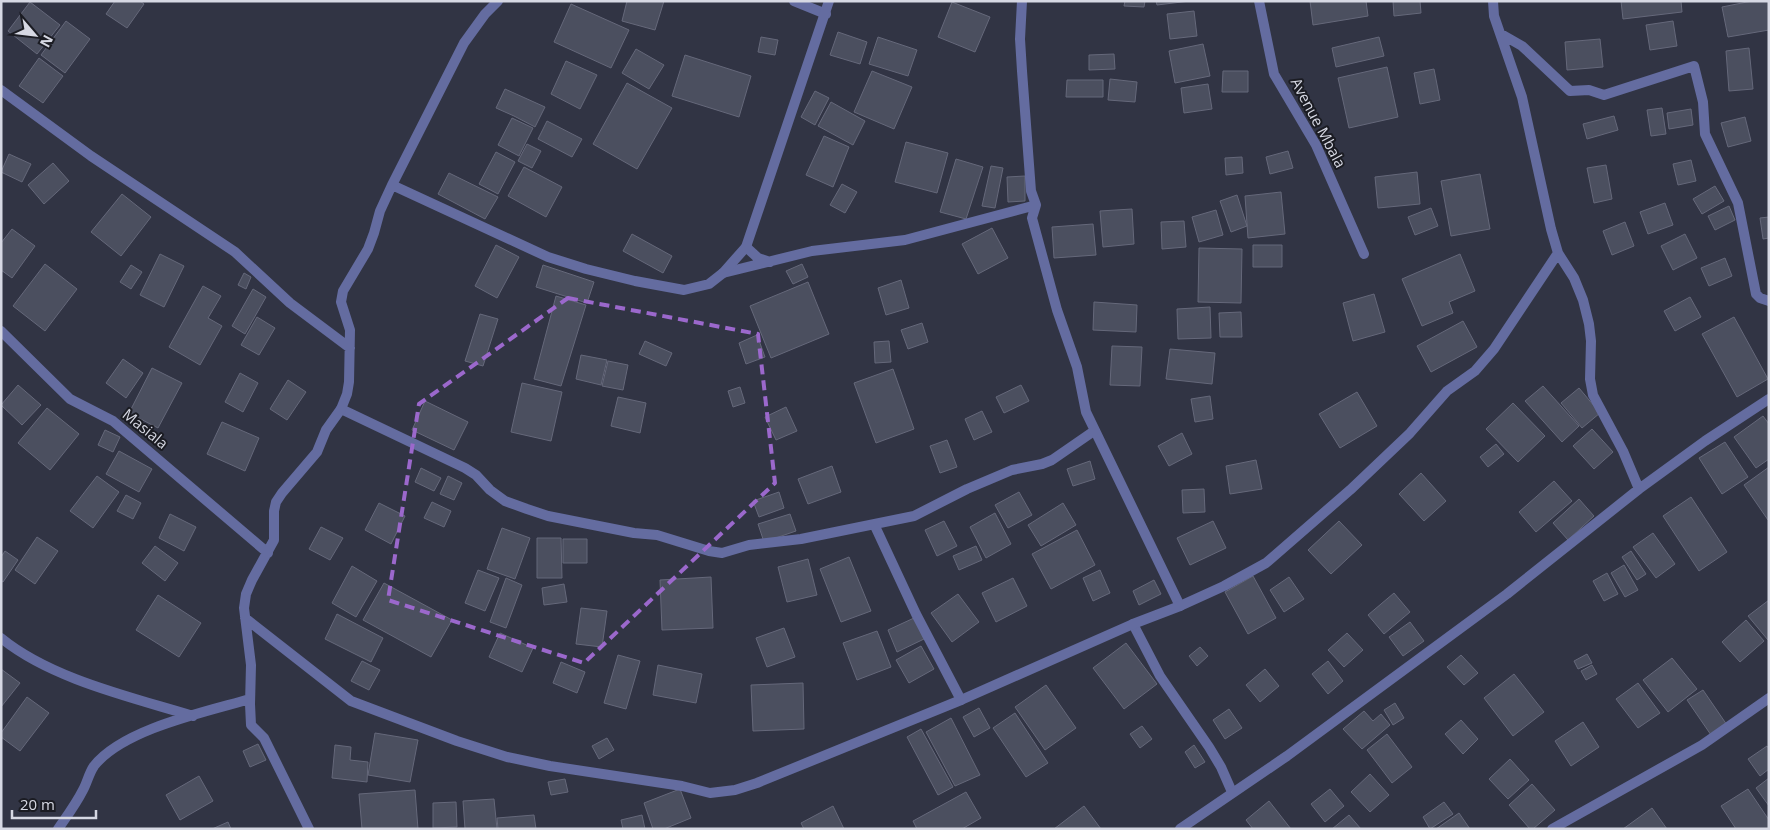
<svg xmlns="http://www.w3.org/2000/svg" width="1770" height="830" font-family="'Open Sans',sans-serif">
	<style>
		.building { fill: #4b4f5f; stroke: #65687a }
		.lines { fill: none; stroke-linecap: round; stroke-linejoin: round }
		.service { stroke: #646ca0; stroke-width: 10 }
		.minor { stroke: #646ca0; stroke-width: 10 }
		.marked { fill: none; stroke: #9b68cc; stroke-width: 4; stroke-dasharray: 10 6; stroke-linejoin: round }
		.labels { text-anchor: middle; stroke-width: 4; stroke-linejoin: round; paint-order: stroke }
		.street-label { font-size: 15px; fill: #d6d8e3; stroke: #1b1c23 }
	</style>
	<rect width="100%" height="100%" fill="#313444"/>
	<path class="building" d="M115,1H140L144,4L127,28L106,14Z
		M627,1H664L655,30L622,21Z
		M1125,1H1145L1144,7L1124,6Z
		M1156,1H1190L1157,5Z
		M1310,1H1366L1368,16L1313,25Z
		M1393,1H1420L1421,13L1394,16Z
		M1621,1H1681L1682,12L1623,19Z
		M1752,1H1769V30L1728,37L1722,7Z
		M30,2L60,25L37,54L8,31Z
		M952,2L990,17L975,52L938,37Z
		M571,4L629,30L611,68L554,42Z
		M1194,11L1197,36L1170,39L1167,14Z
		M66,21L90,39L65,73L41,55Z
		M1673,21L1677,46L1650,50L1646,25Z
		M838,32L867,42L860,64L830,55Z
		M761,37L778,40L775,55L758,52Z
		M878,37L917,50L908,76L869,64Z
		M1379,37L1384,56L1336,67L1332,48Z
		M1600,39L1603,67L1567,70L1565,42Z
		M1203,44L1210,76L1175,83L1169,51Z
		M1749,48L1753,89L1729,91L1726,51Z
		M636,49L664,65L649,89L622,73Z
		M1114,54L1115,69L1089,70V55Z
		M685,55L751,76L739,117L672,96Z
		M39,58L63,76L43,103L19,86Z
		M566,61L597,75L580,109L551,94Z
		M1387,67L1398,117L1349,128L1338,78Z
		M1434,69L1440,100L1420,104L1414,73Z
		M872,71L912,87L894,129L854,112Z
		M1223,71H1248V92H1222Z
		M1110,79L1137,82L1135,102L1108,100Z
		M1067,80H1103V97H1066Z
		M627,83L672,108L637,169L593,144Z
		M1208,84L1212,109L1184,113L1181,88Z
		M505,89L545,107L535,127L514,116L496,108Z
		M815,91L829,98L815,125L801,117Z
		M831,102L865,121L853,145L818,126Z
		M1662,108L1666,134L1651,136L1647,110Z
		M1691,109L1693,125L1669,129L1667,113Z
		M1614,116L1618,130L1587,139L1583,124Z
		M1745,117L1751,141L1728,147L1721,123Z
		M512,118L533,128L519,156L498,145Z
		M547,121L582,139L572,157L538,139Z
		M824,136L849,147L833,187L806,175Z
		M906,142L948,153L937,193L895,182Z
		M527,144L541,151L532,168L518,161Z
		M1288,151L1293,168L1270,174L1266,157Z
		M496,152L515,162L498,194L479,184Z
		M9,154L31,164L22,182L1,172Z
		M1242,157L1243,173L1226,175L1225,158Z
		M956,159L983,167L966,219L940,212Z
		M1691,160L1696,181L1678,185L1673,164Z
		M53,163L69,181L44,204L28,185Z
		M1606,165L1612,199L1594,203L1587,168Z
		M991,166L1003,168L995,208L982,206Z
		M524,167L562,187L546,217L508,196Z
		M1417,172L1420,204L1378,208L1375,177Z
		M449,173L498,197L485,219L438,194Z
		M1480,174L1490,229L1451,236L1441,181Z
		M1025,176V201L1008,202L1007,177Z
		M842,184L857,192L845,213L830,205Z
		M1715,186L1724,201L1702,214L1693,199Z
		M1281,192L1285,234L1248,238L1245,196Z
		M122,194L151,217L121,256L91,232Z
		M1237,195L1247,226L1231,232L1220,201Z
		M1665,203L1673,225L1648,234L1640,212Z
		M1729,206L1735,220L1715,230L1708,216Z
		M1431,208L1438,226L1415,235L1408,217Z
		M1132,209L1134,244L1103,247L1100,211Z
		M1216,210L1223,235L1199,242L1192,217Z
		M1769,217V238L1763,239L1760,218Z
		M1184,221L1186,247L1162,249L1161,222Z
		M1625,222L1634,246L1612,255L1603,231Z
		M1093,224L1096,255L1054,258L1052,227Z
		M992,228L1008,258L978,274L962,244Z
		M12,229L35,246L12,278L1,270V243Z
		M632,234L672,256L663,273L623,251Z
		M1685,234L1697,258L1673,270L1661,246Z
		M496,245L519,257L497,298L475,286Z
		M1253,245H1282V267H1253Z
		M1199,248L1242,249L1241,303L1198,302Z
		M160,254L184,266L164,307L140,295Z
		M1460,254L1475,291L1449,302L1453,313L1422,326L1402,279Z
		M1725,258L1732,276L1709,286L1701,268Z
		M45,264L77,289L45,331L13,306Z
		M802,264L808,277L793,284L786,271Z
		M131,265L142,272L131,289L120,282Z
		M543,265L594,282L587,303L536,287Z
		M244,273L251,277L246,289L238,285Z
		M901,280L909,308L886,315L878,288Z
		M808,282L829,334L771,358L750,306Z
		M203,286L221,296L208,318L222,326L200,365L169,347Z
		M253,289L266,297L245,334L232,326Z
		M1374,294L1385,332L1353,341L1343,303Z
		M556,296L586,305L561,386L534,379Z
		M1690,297L1701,317L1675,331L1664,311Z
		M1094,302L1137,305L1136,332L1093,330Z
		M1210,307L1211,338L1178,339L1177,309Z
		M1241,312L1242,337H1220L1219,313Z
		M480,314L498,319L483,366L465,361Z
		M257,317L275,328L259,355L241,345Z
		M1734,317L1768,379L1737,397L1702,334Z
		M1463,321L1477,347L1431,372L1417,346Z
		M922,323L928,342L908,349L901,330Z
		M757,335L765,357L746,364L739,343Z
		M645,341L672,353L666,366L639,354Z
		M889,341L891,362L875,363L874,342Z
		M1112,346L1142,347L1140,386L1110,385Z
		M1170,349L1215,353L1212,384L1166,379Z
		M581,355L607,360L601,385L576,379Z
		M123,359L143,373L126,398L106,383Z
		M608,361L628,365L623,390L602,386Z
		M152,368L182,383L158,428L129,413Z
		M893,369L914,429L876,443L854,383Z
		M240,373L258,383L243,412L225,402Z
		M288,380L306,392L287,420L270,409Z
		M522,383L562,392L551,441L511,432Z
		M18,385L41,405L22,425L1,405Z
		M1021,385L1029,401L1004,413L996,397Z
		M1543,386L1579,426L1562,442L1525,401Z
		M740,387L745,403L733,407L728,391Z
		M1579,388L1600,413L1582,428L1561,403Z
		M1357,392L1377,426L1340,448L1319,414Z
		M1210,396L1213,419L1195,422L1191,399Z
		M618,397L646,403L640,433L611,426Z
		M425,401L468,422L454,450L412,430Z
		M1513,403L1545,436L1518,462L1486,429Z
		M786,407L797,431L776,440L765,417Z
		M47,408L79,434L50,470L18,443Z
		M982,411L992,432L974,440L965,419Z
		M1763,416L1769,424V459L1756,468L1734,437Z
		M222,422L259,438L245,471L207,454Z
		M1592,429L1613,452L1594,469L1573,446Z
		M105,430L120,437L113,452L98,445Z
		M1182,433L1192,454L1169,466L1158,446Z
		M947,440L957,467L940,473L930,446Z
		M1725,442L1748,477L1722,494L1699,458Z
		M1496,444L1504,454L1488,467L1480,457Z
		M119,451L152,469L139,492L106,474Z
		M1256,460L1262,489L1230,494L1226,466Z
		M1090,461L1095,479L1073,486L1067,469Z
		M832,466L841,492L808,504L798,479Z
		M1769,467V520H1768L1744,485Z
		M421,468L441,478L434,491L415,482Z
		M1421,473L1446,501L1424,521L1399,494Z
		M97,476L119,492L93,528L70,511Z
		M448,476L462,483L454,500L440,494Z
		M1554,481L1572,501L1536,532L1519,512Z
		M1204,489L1205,512L1183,513L1182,490Z
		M779,492L784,508L759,517L753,501Z
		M1019,492L1032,515L1008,528L995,505Z
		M126,495L141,503L133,519L117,511Z
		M1691,497L1727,552L1699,571L1663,516Z
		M1579,499L1594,516L1568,540L1553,523Z
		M432,502L451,511L444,527L424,518Z
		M379,503L405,516L391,544L365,530Z
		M1063,503L1076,525L1041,546L1028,525Z
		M995,513L1011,544L986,558L970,527Z
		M170,514L196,527L184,551L159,538Z
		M790,514L796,531L764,542L758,524Z
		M944,521L957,546L937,556L925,530Z
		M1213,521L1226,548L1190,565L1177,538Z
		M1339,521L1362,545L1331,574L1308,550Z
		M321,527L343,538L330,560L309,549Z
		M502,528L530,538L515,579L487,569Z
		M1077,530L1095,565L1051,589L1032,554Z
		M1653,533L1675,564L1656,578L1633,547Z
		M37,537L58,551L35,584L15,570Z
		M537,538H561L562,578H537Z
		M563,539H587V563H563Z
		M155,546L178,563L165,581L142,563Z
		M976,546L982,560L959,570L953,556Z
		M5,551L18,560L3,582L1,581V557Z
		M1631,551L1646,574L1637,580L1622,557Z
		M849,557L871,611L841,622L820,569Z
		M808,559L817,595L787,602L778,567Z
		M1624,565L1638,590L1625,597L1611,573Z
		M352,566L377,581L356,617L332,603Z
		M478,570L499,578L485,611L465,603Z
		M1100,570L1110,593L1093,601L1083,578Z
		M1607,573L1618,594L1604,601L1593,581Z
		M1253,576L1276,618L1248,634L1225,592Z
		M711,577L713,628L662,630L660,580Z
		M1289,577L1304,599L1284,612L1270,590Z
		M506,578L522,585L506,628L490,622Z
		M1013,578L1027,606L996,622L982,593Z
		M1154,580L1161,594L1139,605L1133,591Z
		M384,583L452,620L431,657L363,620Z
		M564,584L567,602L544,605L542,588Z
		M1394,593L1410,612L1384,634L1368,615Z
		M958,594L979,622L952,642L931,613Z
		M158,595L201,623L179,657L136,630Z
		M1769,600V639L1768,640L1748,616Z
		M581,608L607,611L602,647L576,644Z
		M337,614L383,638L371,662L325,639Z
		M914,618L924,639L897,652L888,630Z
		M1746,620L1764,641L1740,662L1722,642Z
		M1410,622L1424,641L1403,656L1389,637Z
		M784,628L795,657L767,667L756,638Z
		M877,631L891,667L857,680L843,643Z
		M500,633L533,648L522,672L489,657Z
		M1347,633L1363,650L1344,667L1328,650Z
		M1126,643L1157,684L1124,709L1093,668Z
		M921,646L934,669L909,683L896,660Z
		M1200,647L1208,656L1197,666L1189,656Z
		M1587,654L1592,663L1578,669L1574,661Z
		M618,655L640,661L626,709L604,703Z
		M1461,655L1478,673L1464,685L1447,667Z
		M1672,658L1697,689L1668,712L1643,680Z
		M362,661L380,670L369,690L351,681Z
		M1328,661L1343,681L1328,694L1312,674Z
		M561,662L585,672L577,693L553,683Z
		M658,665L702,674L696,703L653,695Z
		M1592,665L1597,674L1586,680L1581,671Z
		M1,669L20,683L1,707Z
		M1265,669L1279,686L1260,702L1246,685Z
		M1514,674L1544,712L1513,736L1484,698Z
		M803,683L804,729L753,731L751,685Z
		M1638,683L1660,713L1638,728L1616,699Z
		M1046,685L1076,728L1045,750L1015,707Z
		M1703,690L1727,725L1711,735L1687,700Z
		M27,697L49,713L20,751L1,737V733Z
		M1395,703L1404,718L1393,725L1384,710Z
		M979,708L990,728L974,737L963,717Z
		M1229,709L1242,728L1225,739L1213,720Z
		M1364,711L1373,721L1381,714L1390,725L1362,749L1343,729Z
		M1015,713L1048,763L1026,777L993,728Z
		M951,718L980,775L955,786L926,732Z
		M1461,720L1478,739L1463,754L1445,734Z
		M1583,722L1599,747L1571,766L1555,741Z
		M1142,726L1152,739L1140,748L1130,734Z
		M921,729L953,787L938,795L907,737Z
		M375,733L418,740L410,782L368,775Z
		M1387,734L1412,767L1392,783L1367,750Z
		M607,738L614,750L599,759L592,746Z
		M258,744L266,760L250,767L243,751Z
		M335,745L351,747L350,760L368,762L367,782L332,778Z
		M1194,745L1205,762L1195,768L1185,752Z
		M1767,746L1769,749V769L1760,776L1748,759Z
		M1510,759L1529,780L1508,799L1489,779Z
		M1370,774L1389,795L1370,812L1351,792Z
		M199,776L213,801L180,820L166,795Z
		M1769,778V806L1756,788Z
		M565,779L568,792L551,795L548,782Z
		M1532,784L1555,810L1533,829H1530L1509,805Z
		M680,789L691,818L664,829H653L644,803Z
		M1330,789L1344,806L1325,822L1311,804Z
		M1748,789L1769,820V827L1767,829H1736L1721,806Z
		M415,790L418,829H362L359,794Z
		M966,792L981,818L962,829H917L913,821Z
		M494,799L497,829H465L463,801Z
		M1269,801L1291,829H1253L1246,820Z
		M456,802L457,827L433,828V803Z
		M1444,802L1453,814L1430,829L1423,817Z
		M833,806L844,829H804L801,823Z
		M1084,806L1101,829H1054Z
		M1652,808L1667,829H1623Z
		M1459,813L1470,829H1436Z
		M534,815L536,829H498L497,818Z
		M642,815L645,829H623L621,820Z
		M1349,815L1361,829H1332Z
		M228,822L231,829H212Z"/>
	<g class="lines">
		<path class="service" d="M794,1L826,14
			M1022,1L1020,39L1022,71L1031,191L1036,205L1032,218L1057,310L1077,367L1086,412L1180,606
			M746,247L758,258L770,262
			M723,273L812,251L905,240L1036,205
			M341,409L465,468L476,475L490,490L505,501L527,509L548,516L634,533L657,535L709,551L722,553L749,545L801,539L914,516L967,489L1012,470L1042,464L1052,460L1094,431
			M874,524L916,614L961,700
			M1133,624L1160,676L1209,747L1221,767L1232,792"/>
		<path class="minor" d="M1259,1L1274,74L1316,145L1364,254
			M1493,1L1494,16L1522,97L1551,229L1558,253L1574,278L1583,300L1589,324L1591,341L1590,379L1593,395L1623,451L1639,489
			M1501,34L1522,46L1570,91L1589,90L1604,95L1694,66L1703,102L1705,134L1738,203L1756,294L1760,298L1769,301
			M1,90L91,156L235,252L290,303L350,348
			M392,185L548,257L586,269L635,281L684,290L709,284L723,273L746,247L829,1
			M1,331L70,399L113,421L268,553
			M245,618L351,701L457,741L507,757L550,766L682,786L710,793L735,790L757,783L961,700L1133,624L1180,606L1224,586L1266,563L1350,490L1410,433L1447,391L1475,371L1494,349L1558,253
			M1,638C51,679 131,697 193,716
			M58,829C67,816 76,804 83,790C87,783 89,773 94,766C123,729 205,712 250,699
			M309,829L264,738L251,725L250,704L251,665L244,608L246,594L252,580L274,540V511L276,502L282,493L317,452L326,430L341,409L347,394L349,382L350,330L341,302L343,291L368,249L374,233L380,211L392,185L464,43L485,14L498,1
			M1180,829L1287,756L1507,594L1639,489L1705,441L1769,399
			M1552,829L1702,745L1769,698"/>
	</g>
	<path class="marked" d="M568,298L758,334L775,483L584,663L388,600L419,404Z"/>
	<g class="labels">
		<g class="street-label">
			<text transform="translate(1318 123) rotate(62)" y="5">Avenue Mbala</text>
			<text transform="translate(145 429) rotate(39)" y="5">Masiala</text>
		</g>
	</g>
	<rect width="1770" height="830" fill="none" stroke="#d6d8e3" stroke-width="5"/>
	<g transform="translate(35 35) rotate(118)" stroke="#1b1c23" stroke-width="4" paint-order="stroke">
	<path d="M0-4L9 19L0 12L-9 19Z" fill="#d6d8e3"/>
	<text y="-8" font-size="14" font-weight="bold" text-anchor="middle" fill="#d6d8e3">N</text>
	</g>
	<path d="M12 810v8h84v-8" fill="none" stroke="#d6d8e3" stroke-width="2.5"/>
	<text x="20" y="810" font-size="15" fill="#d6d8e3" stroke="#1b1c23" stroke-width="4" paint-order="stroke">20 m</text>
</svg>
